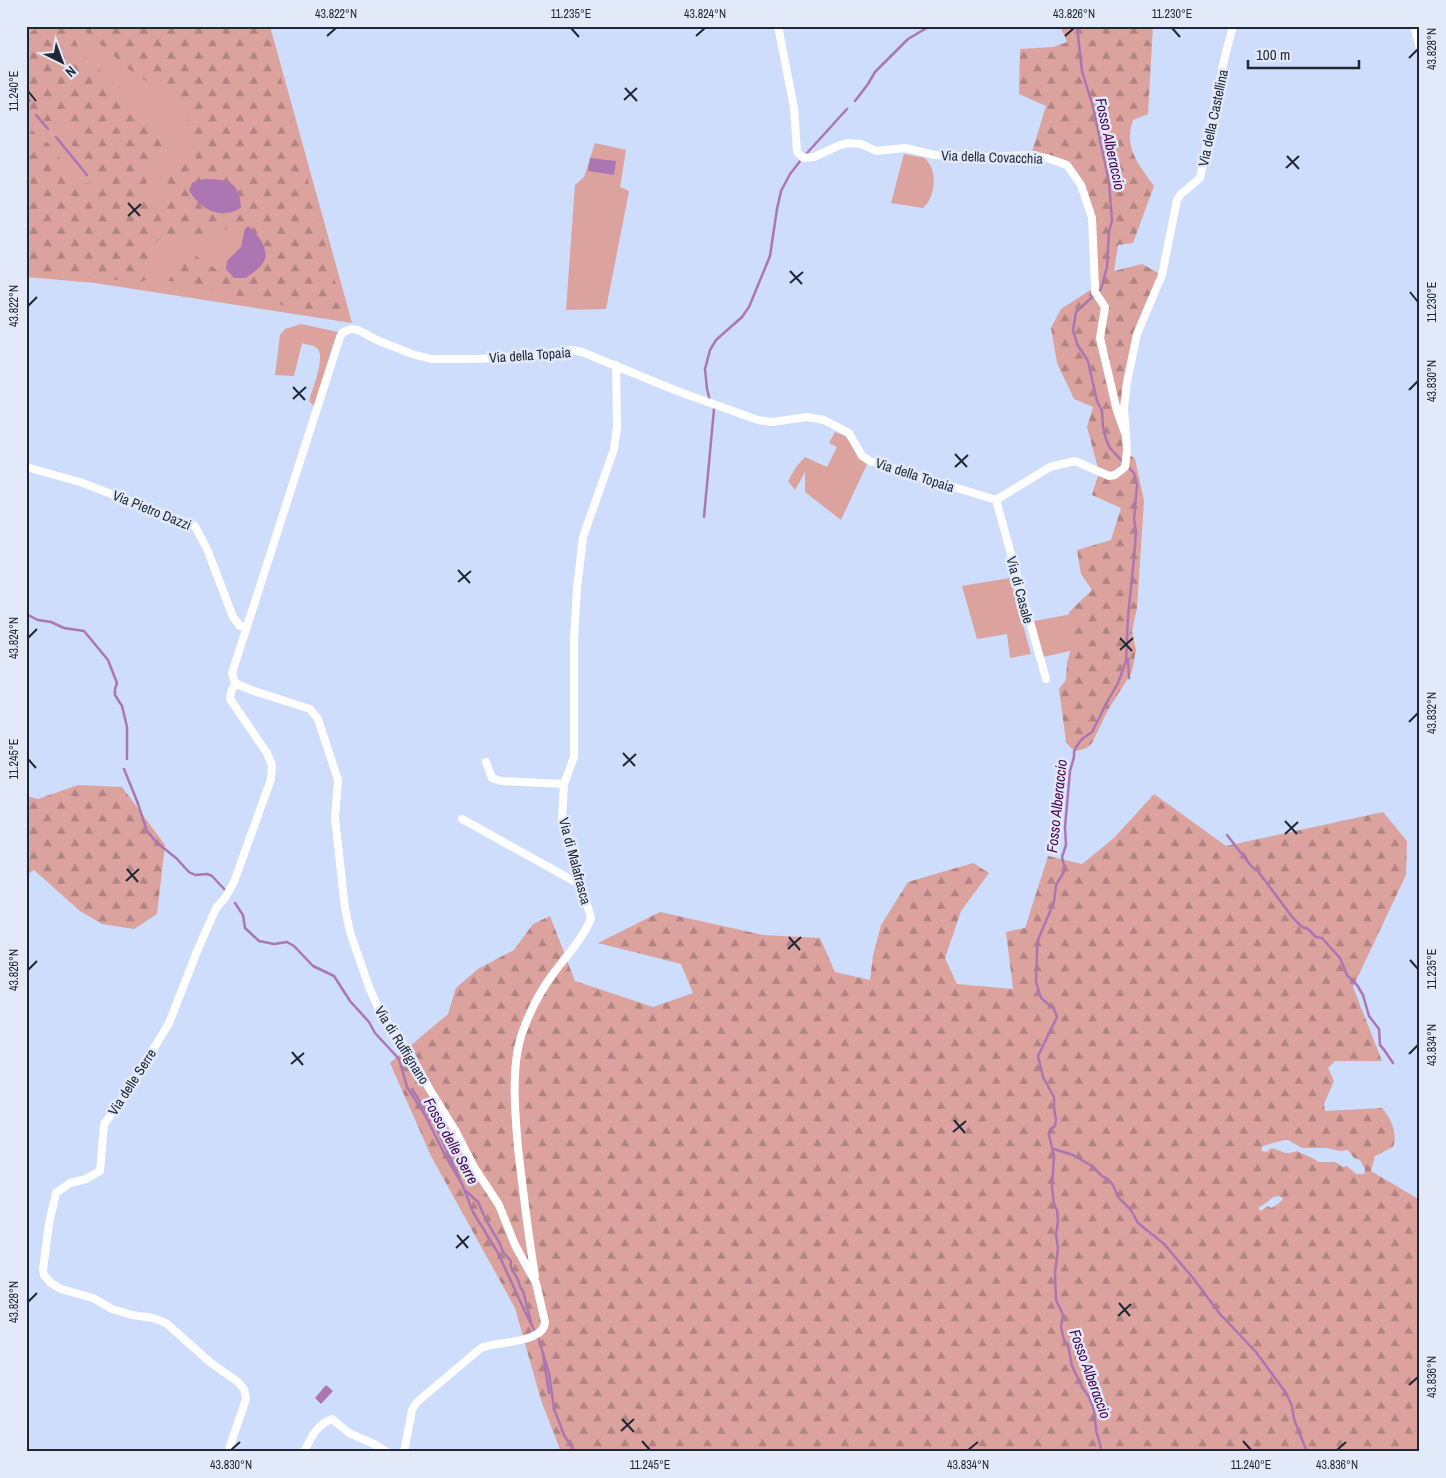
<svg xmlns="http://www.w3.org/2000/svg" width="1446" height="1478" font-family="'Archivo Narrow',sans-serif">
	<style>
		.green { fill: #dba29e }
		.forest { fill: url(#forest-firs); fill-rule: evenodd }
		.water { fill: #ac76b2 }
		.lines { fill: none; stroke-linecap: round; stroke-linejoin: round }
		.stream { stroke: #ac76b2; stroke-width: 2.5 }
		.minor { stroke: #fff; stroke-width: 8 }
		.ticks { fill: none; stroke: #1f2735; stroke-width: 2 }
		.labels { text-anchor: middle; stroke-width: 5; stroke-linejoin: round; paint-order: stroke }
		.street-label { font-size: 14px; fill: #1f2735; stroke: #e2eaf9 }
		.water-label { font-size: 15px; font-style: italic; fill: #4c0454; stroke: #e2eaf9 }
		.neatline { fill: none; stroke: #1f2735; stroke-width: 2 }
		.ticks-label { font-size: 12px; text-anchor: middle; fill: #1f2735 }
	</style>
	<defs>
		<pattern id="forest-firs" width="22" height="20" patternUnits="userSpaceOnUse" patternTransform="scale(1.25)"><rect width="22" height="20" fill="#dba29e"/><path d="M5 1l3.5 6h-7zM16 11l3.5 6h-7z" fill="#b18482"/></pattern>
	</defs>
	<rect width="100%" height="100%" fill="#cdddfb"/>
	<path class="green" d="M26,26H270L352,323L95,283L26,277Z
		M595,143L626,150L620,187L629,191L606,309L566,310L575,185L584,177Z
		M904,154L925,158C927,161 931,165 932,169C936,181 933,200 923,208L891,203Z
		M301,324L338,332L314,406L309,401C312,390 325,359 318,349C315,345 307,345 302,343L294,376L275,375L280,335L285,329Z
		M835,432L845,436L867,464L841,520L805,492V472L795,490L788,481L796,467L805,457L827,467L837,447L829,443Z
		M1010,578L1031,654L1010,658L1007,634L977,639L962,586Z
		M1072,614L1074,650L1043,657L1034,621Z"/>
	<path class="forest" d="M33,26H69L80,51L91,65L98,68L126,96L151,128L165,150L148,177L143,196L155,216L171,185L163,180L172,170L196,160L194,140L188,122L191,102L163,93L130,70L79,26H267L344,315L332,316L152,277L141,282L26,272V251L40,250L34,240L26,236V205L30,201L31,176L26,171V131L29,128L26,125V36L34,30ZM62,117L69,140L84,164L100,175L99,185L84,183L66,167L49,144L29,128ZM238,223C251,227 255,233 262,244L234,278L220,272L195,255L177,266L152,276L147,250L158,240C189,240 211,238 238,223Z
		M1060,26H1153L1148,114L1133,120C1123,148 1139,164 1154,186L1133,243L1118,245L1114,271L1142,264L1162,275L1145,315L1127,382L1126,452L1135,459L1144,501L1137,608L1132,631L1136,650L1132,672L1108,710L1092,743L1087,748L1076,751L1072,749L1066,742L1059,689L1066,680L1067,662L1072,646L1069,612L1092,590L1081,574L1077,550L1111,540L1121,508L1092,495L1099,472L1087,427L1093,407L1074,399L1057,363L1051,328L1061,309L1095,287C1093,250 1098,193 1068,166C1062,161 1039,158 1031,155L1046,106L1019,94L1020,49L1053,47L1067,42Z
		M78,785L122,787L165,845L157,914L134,929L102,924L80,911L34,870L26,875V796L38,799Z
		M1154,794L1226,846L1383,812L1407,841L1406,875L1353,987L1382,1061H1335L1328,1068L1334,1081L1324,1104L1325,1111L1382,1108C1391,1118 1398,1134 1393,1147L1375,1156L1371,1171L1420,1200V1452H561L541,1400L515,1308L431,1156L390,1063L448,1014L456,988L478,969L514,950L533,924L550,916L575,981L653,1007L693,993L681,964L598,943L660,912L763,935L820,938L835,972L870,980L873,956L881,925L908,882L973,863L989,873L961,911L945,958L957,984L1013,989L1006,932L1025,928L1048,856L1082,864L1114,838ZM1284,1140H1288L1302,1148H1327L1340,1151L1348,1150L1354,1158L1360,1160L1365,1169L1364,1174H1356L1347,1166L1343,1167L1335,1162H1318C1312,1156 1305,1156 1297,1151C1282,1156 1285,1151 1271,1148L1267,1152L1261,1151L1263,1146ZM1278,1196L1283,1198C1282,1202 1276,1205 1272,1208L1267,1206L1261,1211L1258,1208L1270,1200L1273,1197Z"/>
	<path class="water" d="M590,158L616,161L614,175L588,171Z
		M204,179C227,179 240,181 241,208C220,220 200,210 189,190L192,183Z
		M248,226C257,233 270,250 264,261C261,268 252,273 246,278H234L226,269L227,261L241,247L245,229Z
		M326,1385L333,1391L321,1404L315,1398Z"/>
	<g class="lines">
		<path class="stream" d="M1077,26L1082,71L1093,107L1109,182L1112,221L1109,231L1107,267L1101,289L1076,312L1073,330L1077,344L1088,361L1097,401L1102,411L1103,427L1106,439L1110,448L1123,462
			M26,94L30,101
			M855,101L868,84L875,72L908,39L930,26
			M36,115L48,129
			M56,137L87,175
			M807,153L847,109
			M710,401L707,389L705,369L710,350L716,340L742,317L749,307L770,256L777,209L781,191L790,174L801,160
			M704,517L714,409
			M26,614L38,620L51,622L64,628L84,631L108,660L117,683L115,689V695L122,706L127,727V759
			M1128,659L1129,678
			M124,769L137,801L147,831L156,842L176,858L189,872L195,875L207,874L212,876L226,891
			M1227,835L1252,867L1257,870L1293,918L1302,927L1308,929L1316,937L1322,938L1340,958L1347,975L1357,985L1363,995L1369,1016L1379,1029L1380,1045C1385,1050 1388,1056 1393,1063
			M235,903L243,915L245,928L259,941L274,944L287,942L294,946L313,966L334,976L350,1001L369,1022L375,1033L399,1059L407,1087L425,1115L445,1155L462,1184L473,1212L498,1253L527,1316L538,1337L549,1373L554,1409L564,1435L575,1452
			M412,1089L435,1125L459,1177
			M1054,1149L1073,1155L1092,1166L1102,1176L1108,1179L1113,1185L1118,1197L1131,1210L1138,1223L1164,1244L1193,1278L1220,1314L1256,1352L1286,1393L1292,1406L1294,1419L1307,1452
			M466,1191L478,1202L486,1220L499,1242L503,1252L511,1261C509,1269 515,1273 518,1280C520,1285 519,1287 523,1291L531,1322
			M543,1355L549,1393
			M1102,1452L1096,1430L1094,1410L1089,1397L1082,1387L1072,1366L1068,1345L1064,1340L1061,1327L1063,1315L1056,1300L1055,1273L1058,1248L1056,1235L1058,1221L1057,1210L1054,1204L1052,1187L1054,1156L1049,1135L1050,1130L1055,1126L1056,1120L1054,1108V1097L1043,1077L1038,1056L1057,1017L1054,1009L1041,998L1036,982L1037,950L1038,940L1054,902L1056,885L1065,870L1062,857L1066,845L1065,827L1070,771L1074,757V752L1076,747L1082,739L1092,732L1106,704L1118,683L1126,661L1128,616L1134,558L1136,532L1134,519L1137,485L1134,473L1127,466"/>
		<path class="minor" d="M778,26L794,108L797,152L803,158L814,157L840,145L849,143L861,144L876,151L905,148L935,155L984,157L1031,155L1050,159L1067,165L1081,185L1092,218L1095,287V292L1105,307L1100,338L1117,411L1126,436
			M1414,26L1420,49
			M26,467L80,482L195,526L207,549L233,617L240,626L247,627
			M996,500L1050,467L1075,461L1109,476L1115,475L1125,467L1127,451L1124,408L1127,382L1137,334L1162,275L1177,200L1181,194L1200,178L1224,60L1233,26
			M996,500L1046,679
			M486,762L492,778L501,781L564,784
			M462,819L581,885
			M535,1276C528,1234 523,1191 518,1148C515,1112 510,1062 524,1028C531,1009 541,990 553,974C566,956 583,939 591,918L562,819L564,784L574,757V639L577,588L583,537L614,449L617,427L616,365
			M228,1452L246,1399L244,1389L238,1382L211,1363L166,1323L153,1318L132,1315L112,1309L93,1298L61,1289L51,1283L44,1275L43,1270L49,1223L56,1193L70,1183L86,1179L100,1171L104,1124L127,1093L169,1023L198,949L216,908L225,898L234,882L271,779L272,765L267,753L230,699L231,692L235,683
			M304,1452C311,1438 316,1425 332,1419L349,1433L374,1444L387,1452
			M404,1452L412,1410L417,1402L481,1348C495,1341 544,1344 545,1322L536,1283L515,1245L499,1205L474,1167L455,1130L430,1090L409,1052L380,1012L369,987L350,932L345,908L335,818L338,780L318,719L310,709L251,690L235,683L232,673L340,337L343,332L351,329L358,330L379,341L412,354L431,359H475L526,356L572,350L582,352L677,391L758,420L772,422L807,417L824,420L849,433L862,456L870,461L996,500"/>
	</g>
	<path class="ticks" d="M571,28L579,37M1172,28L1180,37M327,36L336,28M696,36L705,28M1065,36L1074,28M1409,58L1418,49M625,88L637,101M28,91L36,101M624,100L637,88M1287,156L1299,169M1286,168L1299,156M128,203L140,216M128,216L141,204M790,271L802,284M790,283L803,272M1410,292L1418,302M28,306L37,297M293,387L305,400M1409,390L1418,381M293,399L306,387M955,454L967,467M955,467L968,455M458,570L470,583M458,582L471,571M28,638L37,629M1120,638L1132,651M1120,650L1133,638M1409,722L1418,713M623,753L635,766M28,759L36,768M623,766L636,754M1285,821L1297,834M1285,834L1298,822M127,869L138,882M126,881L139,869M789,937L800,950M788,949L801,937M1410,960L1418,969M28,970L37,961M292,1052L303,1065M1409,1054L1418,1045M291,1064L304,1053M954,1120L965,1133M953,1132L966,1121M457,1235L468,1248M456,1248L469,1236M28,1302L37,1293M1119,1303L1130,1316M1118,1316L1131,1304M1409,1385L1418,1377M622,1419L634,1432M621,1431L634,1419M642,1441L650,1450M1243,1441L1251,1450M231,1450L240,1442M968,1450L978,1442M1337,1450L1346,1442"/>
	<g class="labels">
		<g class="street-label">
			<text transform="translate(1213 118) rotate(-78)" y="5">Via della Castellina</text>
			<text transform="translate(992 157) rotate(2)" y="5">Via della Covacchia</text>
			<text transform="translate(530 355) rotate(-4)" y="5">Via della Topaia</text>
			<text transform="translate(915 475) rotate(18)" y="5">Via della Topaia</text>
			<text transform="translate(152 510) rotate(22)" y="5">Via Pietro Dazzi</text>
			<text transform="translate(1020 590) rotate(75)" y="5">Via di Casale</text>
			<text transform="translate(575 861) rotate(75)" y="5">Via di Malafrasca</text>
			<text transform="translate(402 1045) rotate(58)" y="5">Via di Ruffignano</text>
			<text transform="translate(132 1082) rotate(-57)" y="5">Via delle Serre</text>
		</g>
		<g class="water-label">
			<text transform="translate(1110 144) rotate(78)" y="5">Fosso Alberaccio</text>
			<text transform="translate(1057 806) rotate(-84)" y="5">Fosso Alberaccio</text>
			<text transform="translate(451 1141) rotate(61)" y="5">Fosso delle Serre</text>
			<text transform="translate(1090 1374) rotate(70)" y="5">Fosso Alberaccio</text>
		</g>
	</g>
	<rect width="1446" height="1478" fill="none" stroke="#e2eaf9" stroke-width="55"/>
	<g transform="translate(62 62) rotate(138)" stroke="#e2eaf9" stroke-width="4" paint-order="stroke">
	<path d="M0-4L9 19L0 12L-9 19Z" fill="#1f2735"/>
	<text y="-8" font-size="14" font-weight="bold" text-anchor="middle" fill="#1f2735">N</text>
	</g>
	<path d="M1248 60v8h111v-8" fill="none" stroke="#1f2735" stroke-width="2.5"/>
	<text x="1256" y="60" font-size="15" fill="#1f2735" stroke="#e2eaf9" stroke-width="4" paint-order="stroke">100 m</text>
	<rect x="28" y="28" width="1390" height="1422" class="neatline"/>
	<g class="ticks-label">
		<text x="336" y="18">43.822°N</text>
		<text x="571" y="18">11.235°E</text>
		<text x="705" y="18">43.824°N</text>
		<text x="1074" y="18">43.826°N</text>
		<text x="1172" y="18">11.230°E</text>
		<text transform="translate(1432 49) rotate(-90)" y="4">43.828°N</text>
		<text transform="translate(14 91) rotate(-90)" y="4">11.240°E</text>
		<text transform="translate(1432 302) rotate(-90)" y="4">11.230°E</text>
		<text transform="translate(14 306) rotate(-90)" y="4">43.822°N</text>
		<text transform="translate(1432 381) rotate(-90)" y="4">43.830°N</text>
		<text transform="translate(14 638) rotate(-90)" y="4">43.824°N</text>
		<text transform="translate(1432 713) rotate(-90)" y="4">43.832°N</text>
		<text transform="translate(14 759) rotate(-90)" y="4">11.245°E</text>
		<text transform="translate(1432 969) rotate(-90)" y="4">11.235°E</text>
		<text transform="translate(14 970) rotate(-90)" y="4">43.826°N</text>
		<text transform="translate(1432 1045) rotate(-90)" y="4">43.834°N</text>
		<text transform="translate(14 1302) rotate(-90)" y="4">43.828°N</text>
		<text transform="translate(1432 1377) rotate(-90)" y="4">43.836°N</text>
		<text x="231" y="1469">43.830°N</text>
		<text x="650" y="1469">11.245°E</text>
		<text x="968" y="1469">43.834°N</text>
		<text x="1251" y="1469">11.240°E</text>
		<text x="1337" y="1469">43.836°N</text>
	</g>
</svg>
